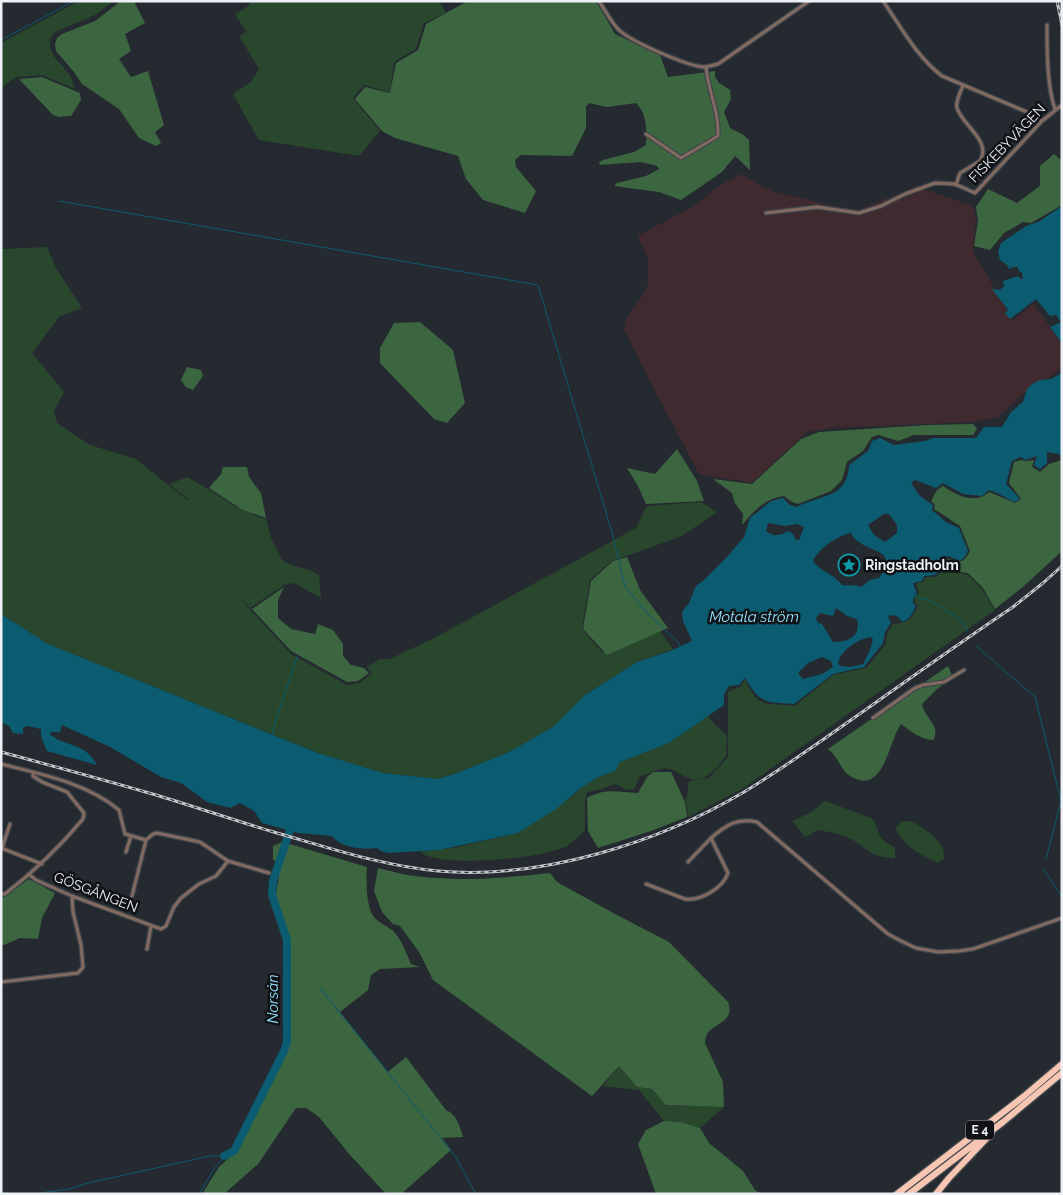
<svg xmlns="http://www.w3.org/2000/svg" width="1063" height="1195" font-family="Raleway,sans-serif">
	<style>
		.industrial { fill: #3e2a2f }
		.green { fill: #29472c }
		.forest { fill: #3c6640 }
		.water { fill: #0b5b71; fill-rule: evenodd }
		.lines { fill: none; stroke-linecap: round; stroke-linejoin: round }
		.stream { stroke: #0b5b71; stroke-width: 1 }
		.river { stroke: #0b5b71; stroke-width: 8 }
		.minor-casing { stroke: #40464c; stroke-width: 5.5 }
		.motorway-casing { stroke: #40464c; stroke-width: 9 }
		.minor { stroke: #826a60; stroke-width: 3 }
		.motorway { stroke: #f7c6b2; stroke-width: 6 }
		.rail-casing { stroke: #c3c7cc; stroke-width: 3 }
		.rail { stroke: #101215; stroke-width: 1; stroke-dasharray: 4; stroke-linecap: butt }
		.labels { text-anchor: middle; stroke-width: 5; stroke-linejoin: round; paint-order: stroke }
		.shield { fill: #101215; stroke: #abadb2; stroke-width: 1 }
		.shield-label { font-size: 12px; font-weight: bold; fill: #edf0f5 }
		.street-label { font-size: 14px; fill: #edf0f5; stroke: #101215 }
		.poi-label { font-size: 14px; font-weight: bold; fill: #edf0f5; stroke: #101215; text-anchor: start }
		.water-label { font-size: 15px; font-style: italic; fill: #93e1fd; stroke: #101215 }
	</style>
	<rect width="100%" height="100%" fill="#242a30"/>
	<path class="industrial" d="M740,174L772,191L829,205L858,210L920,185L923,189L973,206L976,220L973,251L1007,310L1006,313L1013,320L1034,303L1062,345V366L1054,375L1033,385L998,417L974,422L833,428L807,432L752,483L699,474L654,389L624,329L627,318L645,292L648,283V258L639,239V235L696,205L716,188Z"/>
	<path class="green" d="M79,1H114L95,15L55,32L50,40V47L54,56L70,75L75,89L42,75L16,77L1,88V43Z
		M248,1H439L446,13L424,23L416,49L394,62L390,92L364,85L353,98L380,131L359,156L259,140L233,94L251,82L259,69L239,36L246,32L235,14L250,5Z
		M47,247L56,268L82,308L59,317L32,353L64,392L54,411L57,423L90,445L136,459L187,500H189L169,484L187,477L210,490L236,507L253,510V515L266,519L271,538L282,560L293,566L307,569L319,575L321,598L294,583L284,585L250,608L235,593L291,654L347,685L360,683L372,673L367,667L380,659H390L436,637L636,528L647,506L701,502L717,512L682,536L612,561L590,580L582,629L602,652L660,631L673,649L637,662L585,695L553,727L509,752L457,773L438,779L383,773L318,753L48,644L1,614V249Z
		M944,571L968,575L982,589L995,610L742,789L688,817L686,802L689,781L709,778L728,757V692L741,686L745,679C758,709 766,703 795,706L833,675L866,668L885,645L888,631L893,624C909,623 911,619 918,606L915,602V597L919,593L916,583L923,582L926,577H935Z
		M708,716L715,725L727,735L726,756C717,767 705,785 688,778C682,776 676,770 670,769C658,766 650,775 640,776L634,789L627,790L615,784L599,790L587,792L585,800V830C579,835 574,842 567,846C546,858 438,869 421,852L458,847L518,833L571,797L581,788L598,777L615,771L620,762L669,743Z
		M825,801L871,818C878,824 876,830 881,837C884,842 890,845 895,847V858C868,857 869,848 849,838C840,833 828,832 818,830L805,837L792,821L810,813Z
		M911,821C921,826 936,836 942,847C944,850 944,855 944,859L938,863C918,854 907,847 895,829L901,822Z
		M619,1066L637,1087L652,1089L666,1105L724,1107L700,1128L681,1122L664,1121L639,1090L603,1086Z"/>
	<path class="forest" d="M121,1H134L145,23L125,34L131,51L119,59L131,77L148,71L164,125L155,132L161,143L156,146L139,138L119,109L82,84L74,72L56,51L55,44L57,38L62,34L95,21Z
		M468,1H596L615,34L660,55L668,77L715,71V77L719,83L730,90L731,99L724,112L730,128L742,134L749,140L750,170L735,156L722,172L681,200L659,192L614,186L617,183L646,176L659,169L657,166L641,162L600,165L599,162L603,160L634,152L646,145C647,130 647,114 636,103L607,107L589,103L586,106V128L572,156L521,155L515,160L516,167L536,191L525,213L483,200L466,179L458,156L395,138L382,131L355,99L365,87L390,93L396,63L418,50L426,24Z
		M42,77L80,93L81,100L71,116L59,117L53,115L19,79Z
		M1054,154L1062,161V205L1031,223L1023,222L1004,233L990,250L974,246L978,221L976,207L988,189L1017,203L1040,186V166Z
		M420,322L453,350L465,403L447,423L434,419L380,363V348L394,323Z
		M187,367L201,370L203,376L193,390L186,387L181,380Z
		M973,424L977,429L973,435H914L898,441L879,435L872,437L863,451L847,462L842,480L831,491L798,504L792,502L784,496C764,499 755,510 742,525L743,514L735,503L732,493L713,479L752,484L801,439L819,432L928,425Z
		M677,449L697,481L704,501L646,504L638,486L627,468L655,474Z
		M1021,460L1026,461L1034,460L1032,467L1040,472L1049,464L1062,460V551L1024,586L995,609L983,588L968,573L944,570L943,558C958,559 961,568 970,551L960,526L934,509L935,505L931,501L937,490L943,486C956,495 975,505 989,492L1015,503L1021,499L1009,483L1014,462Z
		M223,467H247L249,477L261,493L266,518L241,509L209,488L221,474Z
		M627,557L640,590L668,628L607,655L583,629L591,581L613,561Z
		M284,587L278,600V618L291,629L315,634L318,624L333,630L343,644V656L351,665L364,668L369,673L358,681L347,682L291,651L252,609Z
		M948,666L953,678L937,689L922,704C924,717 942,727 933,740C921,740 911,731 901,724C888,742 884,797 850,776C841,771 838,756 828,749Z
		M653,772H671L685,802L687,817L651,831L598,848L588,831L587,798C606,788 617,792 638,793L647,777Z
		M283,842L367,867C366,880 366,905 373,916C379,924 389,926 395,933C402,941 407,954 411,964L420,967L380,969L371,975L368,990L340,1012L388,1072L406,1057L446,1110C457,1115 459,1125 463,1137L442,1138L451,1150L401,1194H386L350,1155L319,1117L306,1108H296L258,1164L224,1194H202L219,1167L235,1152L284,1059L290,1041V941L287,929L275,900L281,863L273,860V846Z
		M378,868C391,871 403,875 416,876C461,882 505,878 550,873L557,882L615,914L669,942L728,1002C735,1023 715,1022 707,1034C706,1037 705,1040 705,1043L723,1082L724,1107L666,1105L652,1089L637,1087L619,1066L592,1096L433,980L419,952L400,926L393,924L382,912L374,891Z
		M29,879L55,893L42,918L38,939L20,938L4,945L1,944V899Z
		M664,1121L681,1122L700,1128L709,1143L743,1171L755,1190L761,1194H656L638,1144L646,1130Z"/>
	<path class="water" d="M1062,206V343L1050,327L1061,322L1056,315L1050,316L1036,299L1010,319L1005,313L1008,310L992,289L1000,290L1004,286L1003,281L1018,276L1021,279H1023L1022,273L1019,271L1017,266L1009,269L1007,265L1000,260L998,252L1001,243L1026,226L1040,221Z
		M1062,373V458L1059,454L1047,452V463L1040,469L1034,465L1037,456L1025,460L1021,457L1012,461L1006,484L1020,499L1014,502L997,493L989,490L982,496L963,494L943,483L936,488L915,480L911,483L920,496L933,505L932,510L946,522L959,528L968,551L964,558L959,561L949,556L940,557L942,571L934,575L924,576L922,581L913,583L917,594L914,596L913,603L916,606C913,613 910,619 903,622L897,616L890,615L888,616L891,623L885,632L883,643L864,667L833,674L794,704C764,701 761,705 745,678L739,685L729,686L724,694V705L669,743L620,762L615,771L598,777L581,788L556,809L518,833L439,850L388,853L381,851L377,848C364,850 341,848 332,836L299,833L262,823L254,811L240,803L230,808L207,802L181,783L161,777L110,747L62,725L60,732H51L50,735C55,737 59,741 64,742C80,748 88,749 97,765L47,751C44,743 40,738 41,729L27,726L23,728V734L13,733L9,726L1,722V614L48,644L318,753L383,773L438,779L457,773L509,752L553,727L585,695L637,662L670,651L692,641L683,621L682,612L689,603L696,586L704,580L726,558L744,537L750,518L771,501L783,498L790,505L796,507C820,495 848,498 849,465L868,451L872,441L880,438L894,445L925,441L933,438H976L984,427H1002L1011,412L1023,402L1027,389L1032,384L1040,380L1051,379ZM884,514H889L897,525V533L885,542L874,535L868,525ZM768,523L785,526L797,524L804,527L799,540H796L793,534L789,531C780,535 775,538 766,531ZM851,533C853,536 855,540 859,542C875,554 898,550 879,578L870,580L861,587C855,584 848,586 842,585C833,573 819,571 813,561C819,548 837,536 851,533ZM836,608L847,616L857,619C861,637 848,642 833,642L822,624L818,623L816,618L820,613L833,616ZM870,637L873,639L870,650L863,664L850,667L840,666L838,663C842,649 857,640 870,637ZM822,657L831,661L833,667L822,674L803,679L798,673L808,663Z"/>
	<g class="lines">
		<path class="stream" d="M1,40L74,1
			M59,201L538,285L611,529L625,586L645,611L678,642L680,646
			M914,596L931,601L960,619L968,632
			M976,646L1035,697L1061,801L1046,859
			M273,735L274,726L297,657
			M1043,868L1062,897
			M320,988L455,1156L476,1194
			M1,1191L10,1194
			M40,1194L46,1192L70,1189L88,1183L210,1156H224
			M199,1194L214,1169L224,1157"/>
		<path class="river" d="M224,1156L234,1151L284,1051L287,1042V940L272,895L273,881L290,830"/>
		<g class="minor-casing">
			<path id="minor" d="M599,1C605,10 611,22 619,30C632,42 685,65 703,67C708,67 713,65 718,64L809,1
				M883,1C901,27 917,57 942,76L1034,115L1042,121
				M1047,25C1047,49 1047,87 1055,109
				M646,134L681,158L718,136C719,110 708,91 706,67
				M956,185L960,173L980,161C992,141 963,126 957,108C955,101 961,92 963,85
				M766,213L817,207L859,213L881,206L905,194L935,183L955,184L975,193L1042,121L1062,105
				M873,718L915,688L923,685L944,682L964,670
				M1,764C41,774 87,783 119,810L125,834L146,840
				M711,838C725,826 737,817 757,822L888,934L901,941L916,948L938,952L959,951L973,949L1062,918
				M146,840L153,834L157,833L200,842L228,861L269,873
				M1,848L42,864
				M2,848L10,824
				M126,852L131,836
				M30,875L36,880L72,896L161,929L166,926L174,907L181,898L199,884L216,876L228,861
				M646,884L685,899C701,901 723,888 728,873L711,838L688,862
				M1,894H5C36,870 58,849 83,819L84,813L67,792L42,782L33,776V773
				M132,896L146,840
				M147,949L151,926
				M1,982L78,973L83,967L81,945L73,912L72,896"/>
		</g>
		<g class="motorway-casing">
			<path id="motorway" d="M897,1194L1023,1097L1062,1064
				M909,1194L1003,1122L1062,1073
				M936,1194L949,1178L987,1138"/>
		</g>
		<use href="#minor" class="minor"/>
		<use href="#motorway" class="motorway"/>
		<g class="rail-casing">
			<path id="rail" d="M1057,1L1062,25
				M1,752C53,766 104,780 156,795C196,807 236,821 277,833C330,848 383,866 438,871C540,880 658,843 744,792C787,766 827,737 868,708C916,674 964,640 1013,607L1043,583L1062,566"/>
		</g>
		<use href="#rail" class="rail"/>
	</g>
	<defs>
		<g id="sight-ring" transform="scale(1.125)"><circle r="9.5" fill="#101215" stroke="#0f9aa8" stroke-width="1.5"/><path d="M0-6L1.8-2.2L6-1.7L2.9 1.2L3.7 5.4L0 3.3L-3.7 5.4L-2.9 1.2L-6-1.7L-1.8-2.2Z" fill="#0f9aa8"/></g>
	</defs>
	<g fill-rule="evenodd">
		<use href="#sight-ring" x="849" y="565"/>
	</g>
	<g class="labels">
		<rect class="shield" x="966" y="1120.5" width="28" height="19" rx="4"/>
		<g class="shield-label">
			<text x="980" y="1134">E 4</text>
		</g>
		<g class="street-label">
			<text transform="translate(1007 143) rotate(-46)" y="5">FISKEBYVÄGEN</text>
			<text transform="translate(96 892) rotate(21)" y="5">GÖSGÅNGEN</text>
		</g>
		<g class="poi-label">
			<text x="865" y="570">Ringstadholm</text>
		</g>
		<g class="water-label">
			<text x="754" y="622">Motala ström</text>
			<text transform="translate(273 999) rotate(-90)" y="5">Norsån</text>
		</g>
	</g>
	<rect width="1063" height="1195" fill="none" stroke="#edf0f5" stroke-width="5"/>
</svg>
